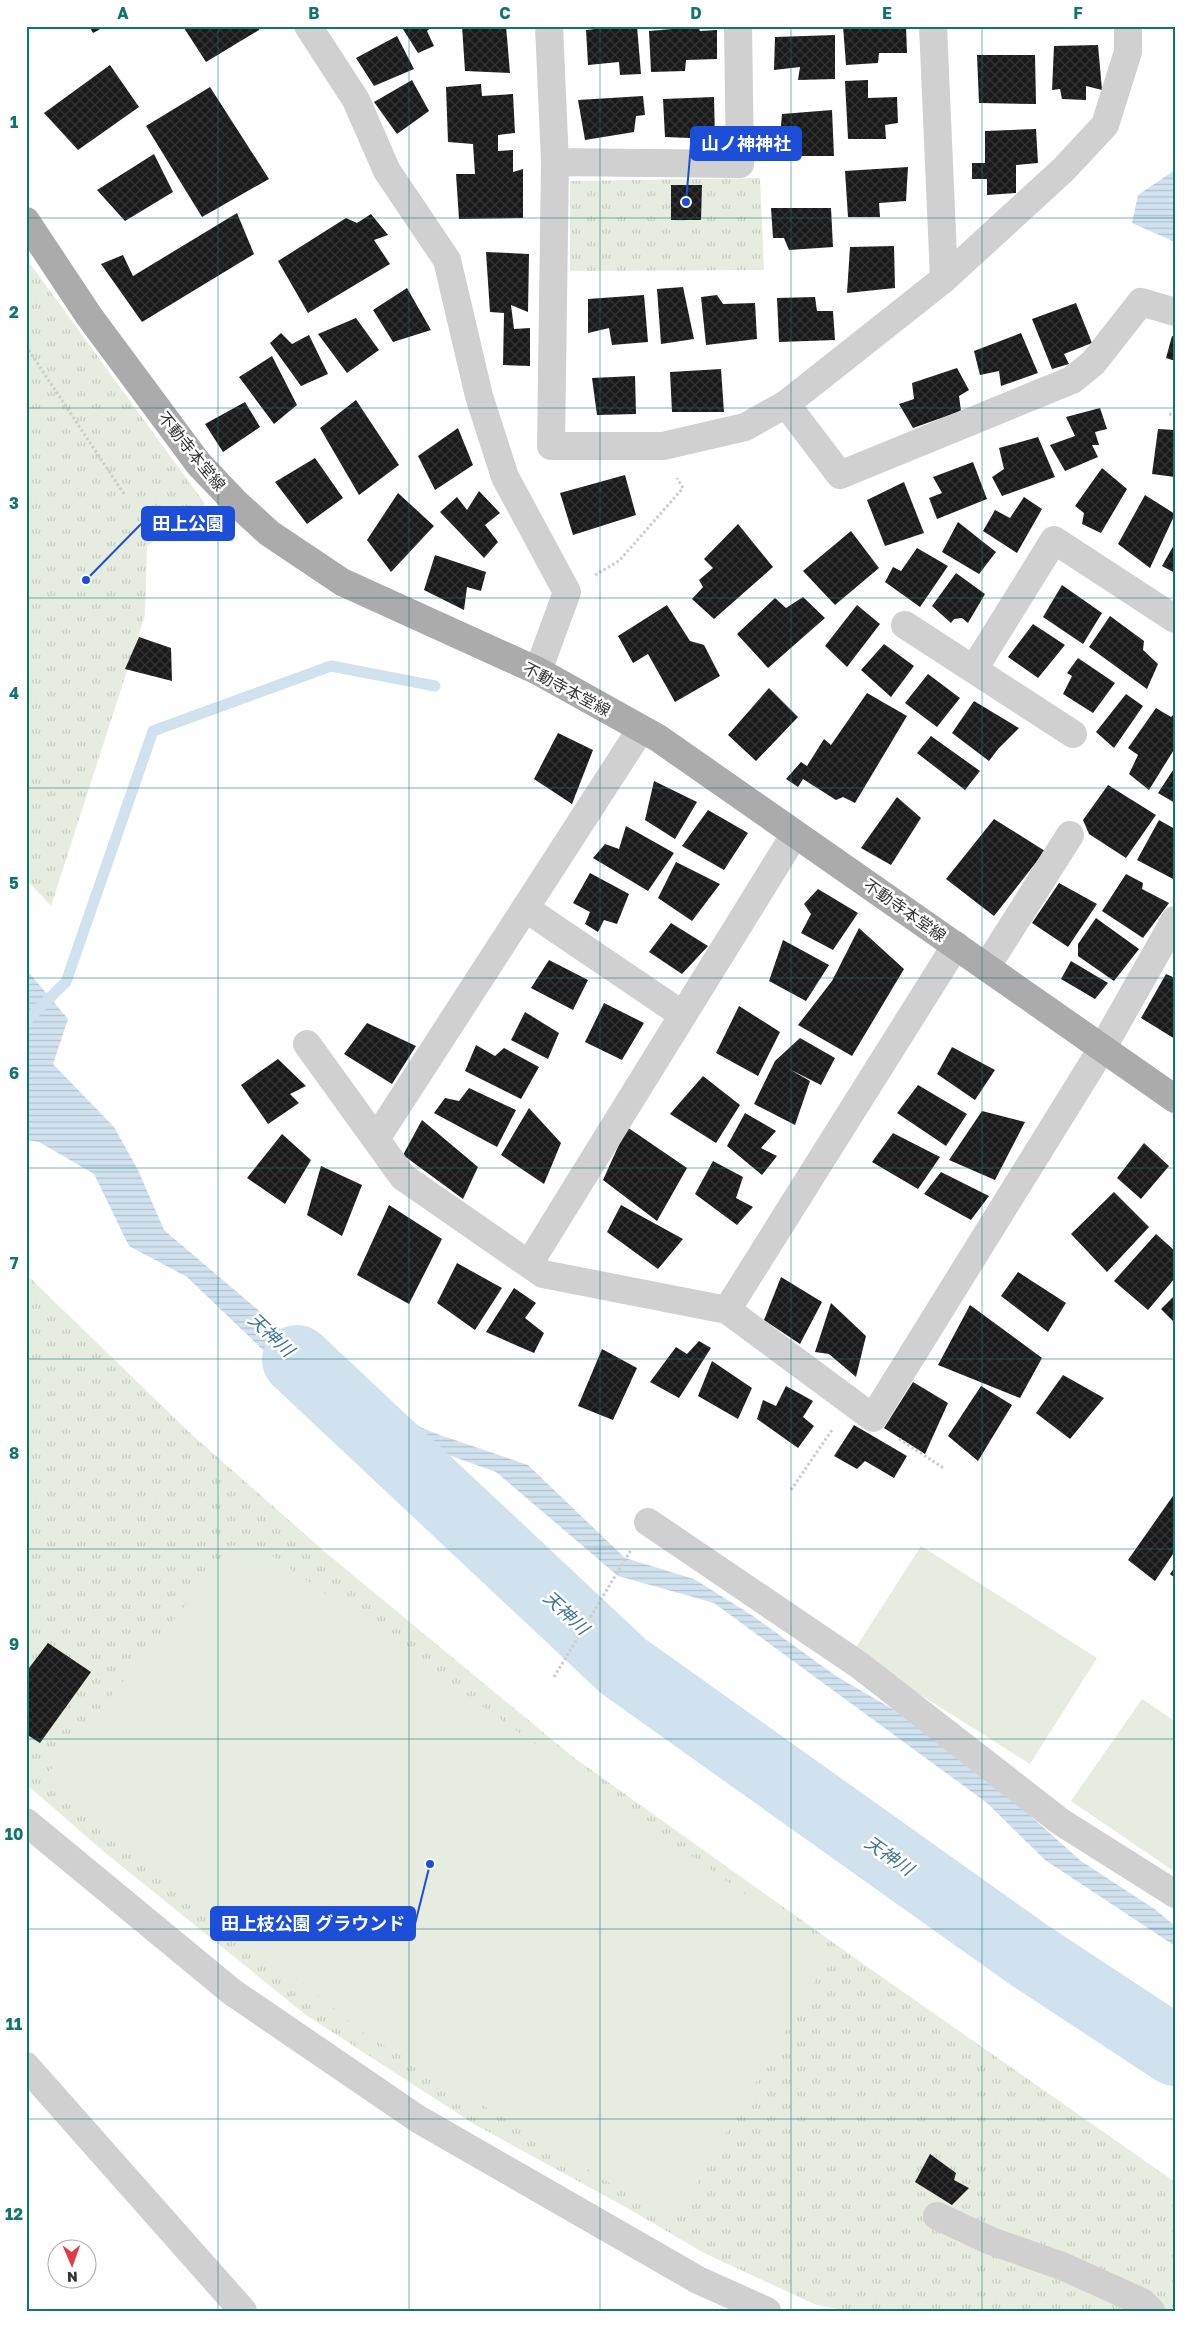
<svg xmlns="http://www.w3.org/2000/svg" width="1201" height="2337" font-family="'Golos Text','Noto Sans JP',sans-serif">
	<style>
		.grass { fill: url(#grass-tufts) }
		.pitch { fill: #e6ecdf }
		.water { fill: url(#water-rules) }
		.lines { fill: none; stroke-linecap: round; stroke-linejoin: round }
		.stream { stroke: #cfe2ee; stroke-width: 11 }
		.river { stroke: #cfe2ee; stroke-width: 70 }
		.building { fill: url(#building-cross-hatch) }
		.path { stroke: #cdcdcd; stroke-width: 3; stroke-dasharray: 2.5 2.5; stroke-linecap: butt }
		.minor { stroke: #d0d0d0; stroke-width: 28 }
		.major { stroke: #ababab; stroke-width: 28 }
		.grid { fill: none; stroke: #0f766e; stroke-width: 1; stroke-opacity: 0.55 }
		.labels { text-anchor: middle; stroke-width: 5; stroke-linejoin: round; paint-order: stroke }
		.street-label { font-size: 16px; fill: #333; stroke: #fff }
		.water-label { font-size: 18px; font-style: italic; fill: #3f7597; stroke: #fff }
		.leader { fill: none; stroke: #1d4ed8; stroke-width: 2 }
		.callout-dot { fill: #1d4ed8; stroke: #fff; stroke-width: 2 }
		.callout { fill: #1d4ed8; stroke: #1d4ed8; stroke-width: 2 }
		.callout-label { font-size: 18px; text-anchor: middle; font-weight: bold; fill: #fff }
		.neatline { fill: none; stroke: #0f766e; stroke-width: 2 }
		.grid-label { font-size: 16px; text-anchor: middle; font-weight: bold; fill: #0f766e }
	</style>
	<defs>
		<pattern id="grass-tufts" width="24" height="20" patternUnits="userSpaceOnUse" patternTransform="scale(1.25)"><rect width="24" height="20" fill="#e6ecdf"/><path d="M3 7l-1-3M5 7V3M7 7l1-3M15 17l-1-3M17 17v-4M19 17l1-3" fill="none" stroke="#c6cbc0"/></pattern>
		<pattern id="water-rules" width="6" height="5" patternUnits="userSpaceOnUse" patternTransform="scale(1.25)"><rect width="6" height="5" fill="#cfe2ee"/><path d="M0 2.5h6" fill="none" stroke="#b2c2cd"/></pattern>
		<pattern id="building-cross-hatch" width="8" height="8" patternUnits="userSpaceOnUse" patternTransform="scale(1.25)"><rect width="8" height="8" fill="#1a1a1a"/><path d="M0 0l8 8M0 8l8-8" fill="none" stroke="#333"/></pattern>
	</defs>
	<rect width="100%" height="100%" fill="#fff"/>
	<path class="grass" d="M760,178L764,270L570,271V181Z
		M26,258L205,504L147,546L145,615L51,906L26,879Z
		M26,1274L190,1433L325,1552L573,1757L859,1961L1175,2182V2311H847L814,2304L704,2253L629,2209L474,2124L306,2015L103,1851L26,1784Z"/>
	<path class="pitch" d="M243,1535L830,1955L674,2222L364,2033L47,1774Z
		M921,1546L1097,1658L1030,1764L853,1652Z
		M1142,1699L1175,1721V1872L1071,1801Z"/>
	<path class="water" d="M1175,170V242L1132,223L1138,195Z
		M26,969L68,1019L53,1064L114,1127L138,1170L164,1230L371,1406L437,1434L528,1465L625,1558L694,1579L753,1616L836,1676L944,1739L1081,1861L1156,1910L1175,1926V1946L1045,1860L987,1803L714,1603L618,1576L496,1472L354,1421L290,1376L187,1277L129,1246L94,1174L39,1142L26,1140Z"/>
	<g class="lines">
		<path class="stream" d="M26,1021L66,982L153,731L331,666L435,686"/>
		<path class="river" d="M297,1360L623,1666L1029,1955L1175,2051"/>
	</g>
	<path class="building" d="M89,26H106L93,33Z
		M187,26H260L259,30L206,62L184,28Z
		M401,26H433L427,31L434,46L418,53Z
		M462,26H506L510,73L465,71Z
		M623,26H637L641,74L620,75L619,62L588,65L586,30Z
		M674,26H698L700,31L717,30V59L686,60L685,71L651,72L649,31L672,29Z
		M843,26H906L907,53H879L878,63L846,65Z
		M835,35V79L798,80L800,67L774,70L775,37Z
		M397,36L414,69L374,86L356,58Z
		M1098,45L1102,90L1086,86V100L1062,99L1060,89L1052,90L1054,46Z
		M977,55H1035L1036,104L979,103Z
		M110,65L139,107L78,150L44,113Z
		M412,80L429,111L397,134L374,102Z
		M868,80V98L897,97L898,123L885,125L886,139H848L845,81Z
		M481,84L482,96L513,94L515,133L498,135V151L513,150V172L523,169V218L459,219L456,174H475L473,144L448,142L446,87Z
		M210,87L269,179L202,217L146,126Z
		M643,96L645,115L636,116L634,132L585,140L578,100Z
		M714,97L715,139L665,137L663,99Z
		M832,110L834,156H799L798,147H779L782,114Z
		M1036,129L1038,163L1016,165V193L987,195V179H972V163H985V131Z
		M154,154L173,192L125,221L97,190Z
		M908,167L906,201L879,203L880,217H848L845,171Z
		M671,185H702L701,220H671Z
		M771,208H831L833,247L789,250L784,238H773Z
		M237,213L254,254L142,322L101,264L123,255L133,276Z
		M371,214L388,235L374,240L390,264L308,313L278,261L346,218L357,223Z
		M894,246L895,288L847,293L850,247Z
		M486,252L529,254L528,312L511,305L514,329L530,328V366L503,365L504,313L490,312Z
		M683,287L694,339L661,344L657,289Z
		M407,288L431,330L393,342L373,310Z
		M644,295L648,342L612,345L609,328L588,333V299Z
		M717,295L723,304L755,303L757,339L706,345L701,297Z
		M815,297L817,311H833L835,340L779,342L777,298Z
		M1076,303L1092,343L1064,354L1069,364L1052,369L1032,319Z
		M356,318L379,350L347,373L318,334Z
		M281,333L292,344L309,335L328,374L301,386L270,343Z
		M1021,333L1038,373L1001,386L999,371L980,375L974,351Z
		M1172,336L1175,337V361L1166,358Z
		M272,356L297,405L274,424L239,377Z
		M957,368L969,390L959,396L961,411L913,428L899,404L914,399L912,383Z
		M721,369L724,412H672L670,372Z
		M635,376L636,414L597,415L592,378Z
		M356,400L399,465L359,495L320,428Z
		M245,402L260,427L223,452L205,424Z
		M1100,408L1107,429L1095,432L1099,445H1092L1098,457L1065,471L1050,445L1075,436L1066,417Z
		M458,428L473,465L435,490L418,456Z
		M1158,429L1175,430V477L1152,474Z
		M1038,437L1055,477L1002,496L992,477L1004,469L999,448Z
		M315,458L343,498L307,524L275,482Z
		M973,462L987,499L937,519L929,498L942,493L933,477Z
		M1102,468L1127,489L1101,533L1082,524L1084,513L1075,506Z
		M625,475L636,515L573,535L560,493Z
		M904,482L924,533L885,546L867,500Z
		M479,491L500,513L485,525L498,542L484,558L440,512L457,497L467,510Z
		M398,493L434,526L391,572L367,540Z
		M1145,495L1175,514L1150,568L1118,544Z
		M1024,497L1042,509L1017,553L983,531L995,510L1010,518Z
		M958,522L996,552L979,574L942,552Z
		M738,524L773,567L714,619L692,599L703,587L699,580L713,568L704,559Z
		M851,531L879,568L835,605L803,571Z
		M1175,543V573L1162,566Z
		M917,548L948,566L920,607L885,582L893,567L901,571Z
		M435,555L486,572L481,591L467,587L464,610L424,590Z
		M956,573L985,594L968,623L962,618L954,619L951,623L932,606Z
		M1062,585L1102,613L1083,644L1043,617Z
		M803,597L825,618L768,668L737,634L775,598L786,608Z
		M667,605L690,641L704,645L720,676L675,702L648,654L633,663L618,636Z
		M857,605L880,624L847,667L825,646Z
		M1110,616L1144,641L1143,650L1158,664L1147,689L1089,647Z
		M1033,624L1065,645L1038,678L1008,657Z
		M139,637L171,648L172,681L125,669Z
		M884,644L914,666L891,697L861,670Z
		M1078,658L1115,683L1093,713L1063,694L1072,676L1067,673Z
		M928,674L960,698L937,727L905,703Z
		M769,688L798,717L756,761L728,735Z
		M867,693L907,716L855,803L843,797L836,800L803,779L798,787L786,779L801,762L807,766L824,739L831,745Z
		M1126,694L1143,706L1114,748L1096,732Z
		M974,701L1019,728L998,749L989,761L952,733Z
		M1156,708L1171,717L1175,713V748L1149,790L1129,774L1138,755L1128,748Z
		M558,733L593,750L572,804L534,779Z
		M931,736L980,771L965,790L917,753Z
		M1175,767V803L1158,793Z
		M654,781L697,802L675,839L645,820Z
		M1108,785L1156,815L1126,858L1089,834L1083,820Z
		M897,797L921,818L891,865L861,848Z
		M708,810L748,833L724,870L682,846Z
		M994,819L1045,851L994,916L946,879Z
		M1159,820L1175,829V880L1137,860Z
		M626,826L674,853L648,891L593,858L605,844L619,849Z
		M676,862L720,884L692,921L658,898Z
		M590,873L629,894L617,924L604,920L598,932L585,924L590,912L573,903Z
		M1126,874L1143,883L1142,889L1169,903L1143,938L1102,911Z
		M1059,883L1097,904L1068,947L1032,923Z
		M818,889L858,913L833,950L801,933L811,914L804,904Z
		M1096,918L1139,949L1114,981L1078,956V944Z
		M671,923L708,946L682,974L649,952Z
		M859,928L904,969L852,1056L798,1025L832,981Z
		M783,940L829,965L806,1001L769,981Z
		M549,960L588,980L573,1010L531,988Z
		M1071,961L1108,983L1095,999L1061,979Z
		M1166,974L1175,978V1039L1141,1018Z
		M604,1003L644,1023L622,1060L585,1042Z
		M739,1006L780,1032L758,1076L716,1053Z
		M525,1012L559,1033L548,1059L511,1040Z
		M367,1023L416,1046L392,1084L344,1054Z
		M800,1038L835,1058L821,1085L789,1069L810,1081L795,1125L754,1104L775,1061Z
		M476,1045L495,1056L504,1048L539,1067L521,1099L465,1071Z
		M952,1047L995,1070L975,1100L937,1074Z
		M278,1059L306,1086L290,1094L299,1103L268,1124L241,1085Z
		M703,1076L740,1105L716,1143L670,1114Z
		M918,1085L967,1114L946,1146L897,1113Z
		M469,1088L516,1110L497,1147L434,1113L445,1098L459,1101Z
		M529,1108L561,1143L544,1184L501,1155Z
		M982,1111L1025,1122L995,1180L949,1160Z
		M745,1113L776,1131L761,1148L777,1156L762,1175L727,1146Z
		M422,1120L478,1167L463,1199L403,1155Z
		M627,1127L687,1168L657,1221L603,1180Z
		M893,1133L940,1157L918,1189L872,1162Z
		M282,1134L311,1160L285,1204L247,1178Z
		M1144,1143L1169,1166L1141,1199L1117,1178Z
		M713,1161L743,1177L736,1198L753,1207L737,1225L695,1194Z
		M321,1166L362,1185L342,1236L307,1215Z
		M941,1172L989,1196L971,1220L924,1194Z
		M1114,1192L1149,1227L1107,1272L1071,1234Z
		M389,1205L442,1239L409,1304L357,1275Z
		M621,1205L683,1239L658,1269L607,1232Z
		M1156,1234L1175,1251V1278L1148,1310L1114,1281Z
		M457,1263L502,1288L475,1330L437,1303Z
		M1018,1272L1066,1303L1048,1332L1001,1296Z
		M781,1277L822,1302L800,1344L764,1320Z
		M514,1288L536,1303L525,1318L544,1333L534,1353L486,1332Z
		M1175,1295V1323L1161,1309Z
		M831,1303L866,1336L856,1377L829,1354L815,1352Z
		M970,1305L1042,1358L1020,1398L938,1365Z
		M699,1341L711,1348L679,1398L650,1382L676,1347L687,1354Z
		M602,1349L637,1368L613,1420L578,1406Z
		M712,1361L752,1388L738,1419L698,1396Z
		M1063,1375L1104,1398L1070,1439L1036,1413Z
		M913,1382L948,1403L925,1454L884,1428Z
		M786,1386L813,1401L803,1417L814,1426L798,1448L757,1419L763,1400L776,1406Z
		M981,1386L1012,1405L978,1461L948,1436Z
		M854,1425L907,1456L894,1478L865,1461L857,1469L834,1456Z
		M1175,1493V1551L1155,1581L1128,1560Z
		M1175,1567V1578L1170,1574Z
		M48,1643L91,1672L40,1743L26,1734V1672Z
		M930,2154L956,2173L954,2180L969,2188L952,2205L915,2182Z"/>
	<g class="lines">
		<path class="path" d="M26,346L124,494
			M1169,414L1175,415
			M595,575L619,561L683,488L677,478
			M899,1439L945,1469
			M791,1490L832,1430
			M554,1677L631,1550"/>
		<path class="minor" d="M308,26L356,100L387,171L447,260L479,396L505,477L567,592L538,671
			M549,26L555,162L551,446H663L745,427L786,404L944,279L1063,170L1105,125L1128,52V26
			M933,26L944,279
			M555,162L740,164L738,26
			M786,404L840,475L1072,380L1093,363L1141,302L1175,312
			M905,625L1073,734
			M974,669L1054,540L1175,619
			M525,908L683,1015
			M987,966L1070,835
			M307,1044L403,1177L543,1274L727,1310L873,1418L1103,1047L1175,920
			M376,1139L641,729
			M529,1264L795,834
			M727,1310L956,945
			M648,1522L859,1665L1061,1822L1175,1894
			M26,1822L232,1992L418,2119L698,2280L767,2311
			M26,2066L243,2311
			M937,2216L991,2241L1062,2266L1142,2302L1151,2311"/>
		<path class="major" d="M26,221L89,316L198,463L234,501L269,533L342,582L538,671L658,738L1175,1099"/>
	</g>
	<path class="grid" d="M218,26V2311M409,26V2311M600,26V2311M791,26V2311M982,26V2311M26,218H1175M26,408H1175M26,598H1175M26,788H1175M26,978H1175M26,1168H1175M26,1359H1175M26,1549H1175M26,1739H1175M26,1929H1175M26,2119H1175"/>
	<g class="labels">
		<g class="street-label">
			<text transform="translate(192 451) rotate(51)" y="6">不動寺本堂線</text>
			<text transform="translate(567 689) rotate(28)" y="6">不動寺本堂線</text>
			<text transform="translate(905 910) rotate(35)" y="6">不動寺本堂線</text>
		</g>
		<g class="water-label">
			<text transform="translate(271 1335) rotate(43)" y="6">天神川</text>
			<text transform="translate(566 1613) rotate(43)" y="6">天神川</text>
			<text transform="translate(889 1856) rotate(35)" y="6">天神川</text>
		</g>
	</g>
	<path class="leader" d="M686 202L691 144M86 580L142 523M430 1864L415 1924"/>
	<g class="callout-dot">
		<circle cx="686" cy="202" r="5"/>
		<circle cx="86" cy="580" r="5"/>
		<circle cx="430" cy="1864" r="5"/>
	</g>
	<g class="callout">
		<rect x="691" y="127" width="110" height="33" rx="5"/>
		<rect x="142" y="507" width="92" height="33" rx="5"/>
		<rect x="211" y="1907" width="204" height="33" rx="5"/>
	</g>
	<g class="callout-label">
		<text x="746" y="150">山ノ神神社</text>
		<text x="188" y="530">田上公園</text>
		<text x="313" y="1930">田上枝公園 グラウンド</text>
	</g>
	<rect width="1201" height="2337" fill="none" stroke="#ffffff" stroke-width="55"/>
	<g transform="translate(72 2264) rotate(178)"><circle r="24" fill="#ffffff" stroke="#adadad"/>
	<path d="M0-4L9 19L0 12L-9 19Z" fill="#e63946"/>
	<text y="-8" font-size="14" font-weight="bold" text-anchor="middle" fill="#333333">N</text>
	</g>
	<rect x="28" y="28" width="1146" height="2282" class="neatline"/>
	<g class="grid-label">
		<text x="123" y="19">A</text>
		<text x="314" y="19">B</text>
		<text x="505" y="19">C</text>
		<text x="696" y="19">D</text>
		<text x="887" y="19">E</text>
		<text x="1078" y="19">F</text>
		<text x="14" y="128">1</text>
		<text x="14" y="318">2</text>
		<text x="14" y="509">3</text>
		<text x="14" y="699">4</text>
		<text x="14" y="889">5</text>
		<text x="14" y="1079">6</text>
		<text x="14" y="1269">7</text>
		<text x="14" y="1459">8</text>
		<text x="14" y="1650">9</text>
		<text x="14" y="1840">10</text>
		<text x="14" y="2030">11</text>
		<text x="14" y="2220">12</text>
	</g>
</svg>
